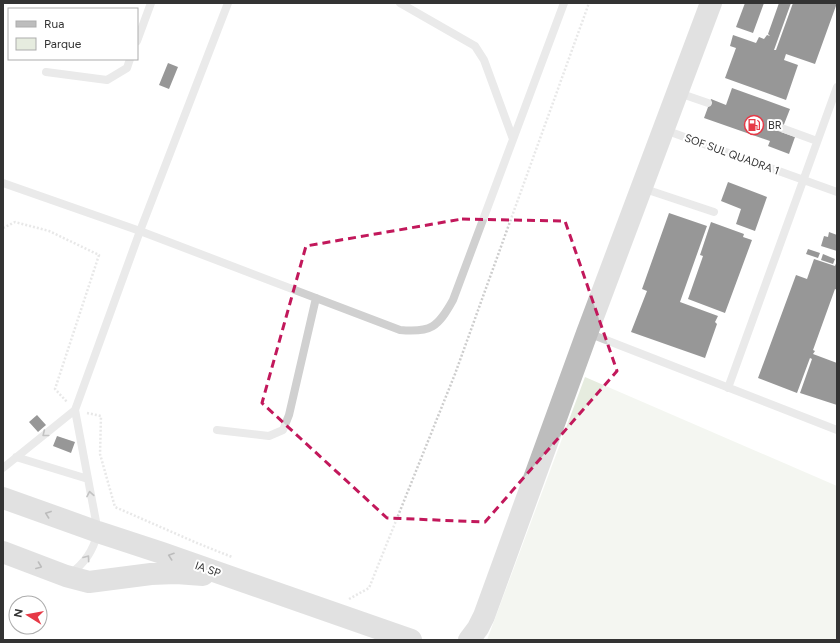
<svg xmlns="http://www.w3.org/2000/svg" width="840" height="643" font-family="Figtree,sans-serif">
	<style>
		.green { fill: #e6ecdf }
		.building { fill: #1a1a1a }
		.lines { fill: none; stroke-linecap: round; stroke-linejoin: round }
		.path { stroke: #cdcdcd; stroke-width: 2.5; stroke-dasharray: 2 2; stroke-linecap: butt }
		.lane { stroke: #d0d0d0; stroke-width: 8 }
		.secondary { stroke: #bdbdbd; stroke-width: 22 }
		.oneway { stroke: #7a7a7a }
		.oneway2 { stroke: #6a6a6a }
		.marked { fill: none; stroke: #c2185b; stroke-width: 3; stroke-dasharray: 8 5; stroke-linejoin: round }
		.labels { text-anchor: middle; stroke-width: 4; stroke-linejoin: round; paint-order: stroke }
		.poi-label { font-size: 11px; fill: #333; stroke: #fff; text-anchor: start }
		.street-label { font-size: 11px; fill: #333; stroke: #fff }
	</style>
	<rect width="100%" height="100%" fill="#fff"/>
	<path class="green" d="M585,377L837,486V640H487Z"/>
	<path class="building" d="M745,3H764L753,33L736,27Z
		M779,3H791L774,50H776L793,3H837L815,64L786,54L784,60L798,65L786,100L725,78L736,48L730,46L733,35L756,43L759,37L764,39L767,35L770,36L768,34Z
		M168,63L178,67L169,89L159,85Z
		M732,88L790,109L781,132L795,137L789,154L768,146L770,141L704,118L711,99L726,105Z
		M728,182L767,197L755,231L736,224L741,209L721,201Z
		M669,213L707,226L680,302L718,316L715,322L717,324L705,358L631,332L647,291L642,289Z
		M711,222L744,234L743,237L752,240L725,313L688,299L702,259L703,256L700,255Z
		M829,232L837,235V251L821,246L824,236L828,237Z
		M808,249L820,253L818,258L806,254Z
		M823,254L835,259L833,264L821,260Z
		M814,259L835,266L837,261V290L835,289L813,350L815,351L813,354L837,363V405L800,393L812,359L810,358L797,393L758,378L796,275L807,279Z
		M37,415L46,425L38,432L29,422Z
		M57,436L75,442L71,453L53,446Z"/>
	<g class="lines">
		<path class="path" d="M3,228L15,222L49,231L99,255L55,389L67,402
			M87,413L101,416L100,454L115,507L197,543L232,557
			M349,599L369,588L455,374L589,3"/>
		<path class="lane" d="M400,3L475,46L484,60L513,139
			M137,41L151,3
			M46,72L107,80L127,68L130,59
			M679,93L708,103
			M776,126L817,141
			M665,130L837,192
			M3,183L140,231L400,330C431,333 438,327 453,300L564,3
			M642,188L714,212
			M588,333L837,430
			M728,388L837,87
			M217,430L269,436L283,430L289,415L316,298
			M16,457L88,479
			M3,468L75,410L140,231L228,3
			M70,574C85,563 93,551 98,532L75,410"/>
		<path class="secondary" d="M3,498L98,532L162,553L411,640
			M3,552L66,576L89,582L151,574L176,573L203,575
			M469,640L478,628L484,616L587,333L711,3"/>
	</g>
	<defs><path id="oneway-chevron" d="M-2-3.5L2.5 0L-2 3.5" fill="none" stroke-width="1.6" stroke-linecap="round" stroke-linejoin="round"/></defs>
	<g class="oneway">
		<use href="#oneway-chevron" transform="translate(45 434) rotate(141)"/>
		<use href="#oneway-chevron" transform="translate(90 494) rotate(-100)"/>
		<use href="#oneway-chevron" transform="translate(87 558) rotate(-54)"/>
	</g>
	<g class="oneway2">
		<use href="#oneway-chevron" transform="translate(48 514) rotate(-160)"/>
		<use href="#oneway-chevron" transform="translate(171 556) rotate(-161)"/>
		<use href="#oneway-chevron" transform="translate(39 566) rotate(21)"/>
	</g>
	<path d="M0 0H840V643H0ZM462,219L565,221L617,371L485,522L387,518L262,403L306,246Z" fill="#fff" fill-opacity=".55" fill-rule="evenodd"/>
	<path class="marked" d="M462,219L565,221L617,371L485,522L387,518L262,403L306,246Z"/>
	<defs>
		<g id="fuel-ring" transform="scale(1)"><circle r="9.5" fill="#fff" stroke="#e63946" stroke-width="1.5"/><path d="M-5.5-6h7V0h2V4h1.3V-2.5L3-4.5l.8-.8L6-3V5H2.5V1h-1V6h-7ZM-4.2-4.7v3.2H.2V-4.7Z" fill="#e63946"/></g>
	</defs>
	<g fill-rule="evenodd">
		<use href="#fuel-ring" x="754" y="125"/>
	</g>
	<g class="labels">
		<g class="poi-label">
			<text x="768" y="129">BR</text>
		</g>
		<g class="street-label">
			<text transform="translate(732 154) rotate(20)" y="4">SOF SUL QUADRA 1</text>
			<text transform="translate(208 569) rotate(19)" y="4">IA SP</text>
		</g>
	</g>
	<rect width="840" height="643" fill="none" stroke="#333333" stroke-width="8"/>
	<rect x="8" y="8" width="130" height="52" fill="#ffffff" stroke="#adadad"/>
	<rect x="16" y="21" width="20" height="6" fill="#bdbdbd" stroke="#adadad"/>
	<text x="44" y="28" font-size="12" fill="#333333">Rua</text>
	<rect x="16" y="38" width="20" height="12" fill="#e6ecdf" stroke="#adadad"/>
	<text x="44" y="48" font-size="12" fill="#333333">Parque</text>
	<g transform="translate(28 615) rotate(281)"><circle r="19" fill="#ffffff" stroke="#adadad"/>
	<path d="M0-3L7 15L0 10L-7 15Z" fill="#e63946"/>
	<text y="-6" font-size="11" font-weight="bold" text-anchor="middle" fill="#333333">N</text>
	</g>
</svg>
